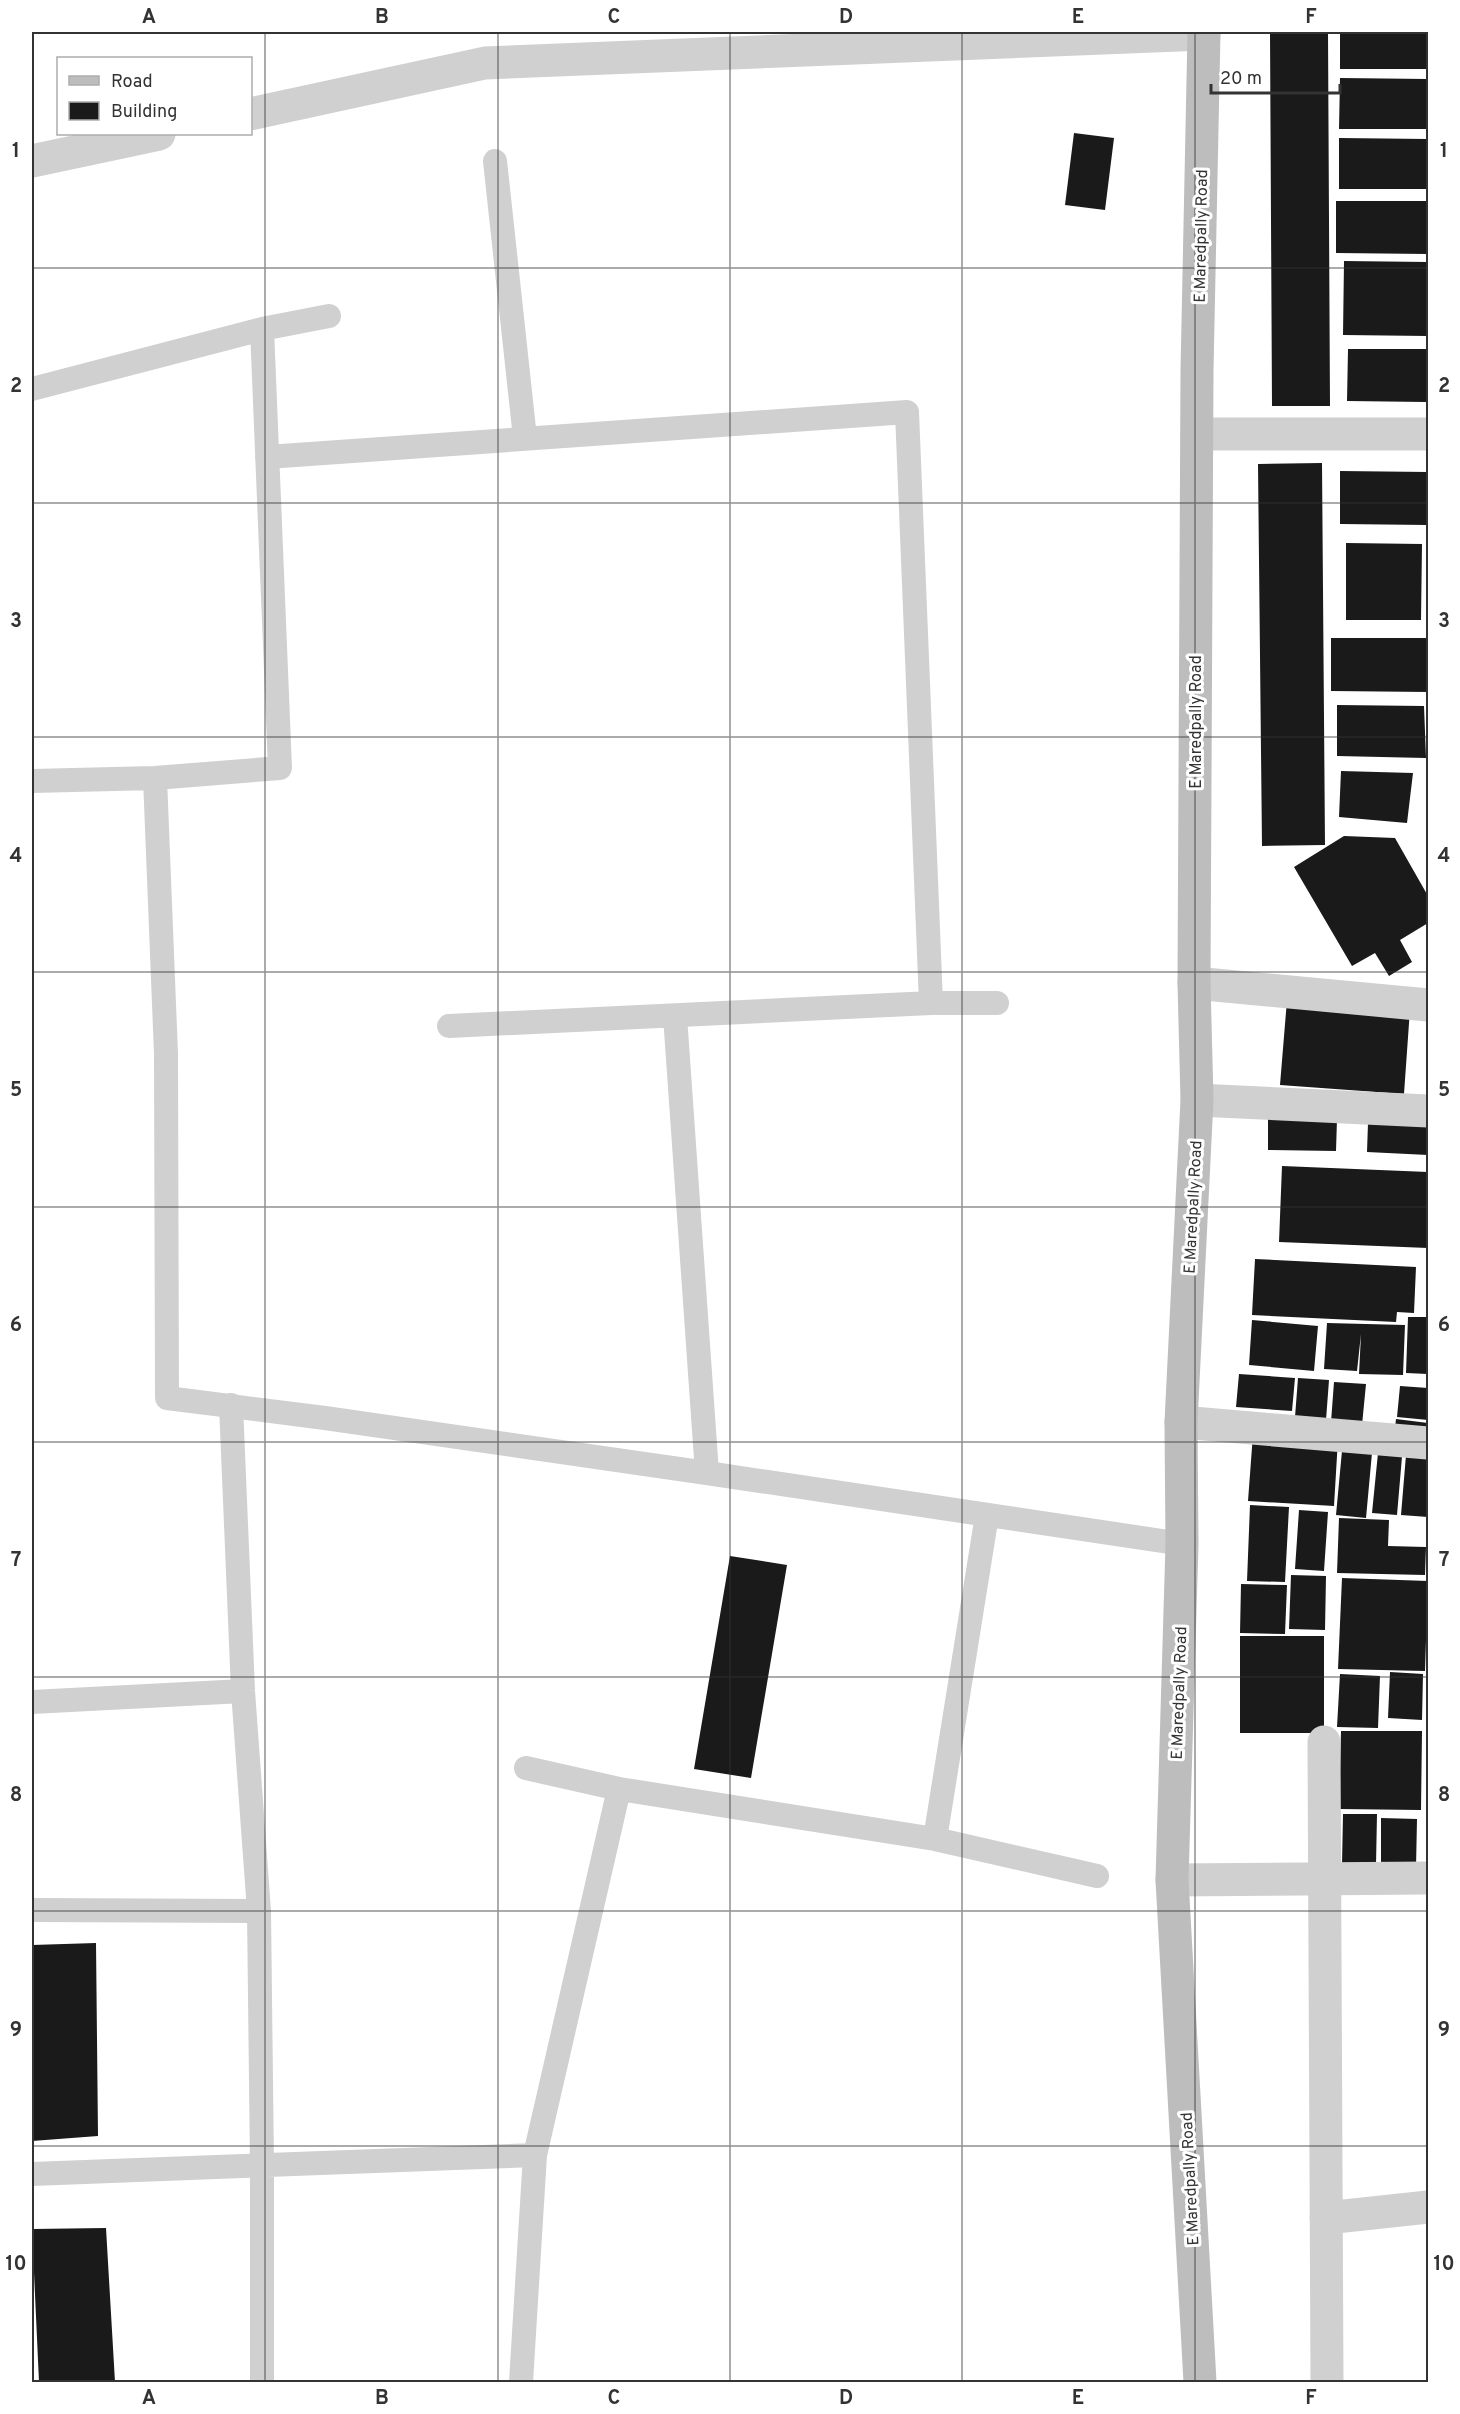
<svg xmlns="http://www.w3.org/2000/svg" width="1460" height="2414" font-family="Overpass,sans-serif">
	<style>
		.building { fill: #1a1a1a }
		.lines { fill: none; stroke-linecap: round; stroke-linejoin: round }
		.lane { stroke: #d0d0d0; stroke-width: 24 }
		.street { stroke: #d0d0d0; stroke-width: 33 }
		.secondary { stroke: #bdbdbd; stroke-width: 33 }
		.grid { fill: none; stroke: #333; stroke-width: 1.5; stroke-opacity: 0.55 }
		.labels { text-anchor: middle; stroke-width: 6; stroke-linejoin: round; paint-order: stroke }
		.street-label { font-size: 16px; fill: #333; stroke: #fff }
		.neatline { fill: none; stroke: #333; stroke-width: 2 }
		.grid-label { font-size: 20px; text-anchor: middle; font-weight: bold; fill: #333 }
	</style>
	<rect width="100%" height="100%" fill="#fff"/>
	<path class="building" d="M1270,32H1328L1330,406H1272Z
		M1340,32H1428V69H1340Z
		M1340,78L1428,79V129H1339Z
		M1074,133L1114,138L1105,210L1065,205Z
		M1339,138L1427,139L1426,189H1339Z
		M1336,201H1428V254L1336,253Z
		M1344,261L1428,262V336L1343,335Z
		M1348,349H1427L1426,402L1347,401Z
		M1322,463L1325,845L1262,846L1258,464Z
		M1340,471L1428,472V525L1340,524Z
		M1346,543L1422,544L1421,620H1346Z
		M1331,638H1428V692L1331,691Z
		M1337,705L1424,706L1426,758L1337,756Z
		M1341,771L1413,773L1407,823L1339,817Z
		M1344,836L1395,838L1428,896V923L1400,940L1412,962L1389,976L1375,953L1352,966L1294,867Z
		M1287,1000L1410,1009L1404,1094L1280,1085Z
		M1268,1118L1337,1119L1336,1151L1268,1150Z
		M1368,1123L1428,1124V1155L1367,1152Z
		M1282,1166L1428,1172V1248L1279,1242Z
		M1255,1259L1416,1267L1414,1313L1397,1312L1396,1322L1252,1315Z
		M1408,1317H1428V1374L1406,1373Z
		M1252,1320L1318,1326L1314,1371L1249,1365Z
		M1327,1323L1405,1325L1403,1375L1359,1374L1361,1334L1357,1371L1324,1369Z
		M1239,1374L1295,1378L1292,1411L1236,1407Z
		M1298,1378L1329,1380L1326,1420L1295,1417Z
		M1334,1382L1366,1384L1362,1425L1331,1422Z
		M1400,1386L1428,1388V1420L1397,1417Z
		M1396,1419L1428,1423L1427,1441L1394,1437Z
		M1253,1434L1338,1439L1334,1506L1248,1501Z
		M1343,1440L1373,1442L1366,1518L1336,1515Z
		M1379,1443L1403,1445L1397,1515L1372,1513Z
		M1407,1443L1428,1444V1517L1401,1515Z
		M1250,1505L1289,1507L1285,1582L1247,1581Z
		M1299,1510L1328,1512L1324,1571L1295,1569Z
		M1339,1518L1389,1520L1388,1546L1426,1547L1425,1575L1337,1573Z
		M730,1556L787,1565L751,1778L694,1769Z
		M1291,1575L1326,1576L1325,1630L1289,1629Z
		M1342,1578L1428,1581L1425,1671L1338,1669Z
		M1241,1584L1287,1585L1285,1634L1240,1633Z
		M1240,1636H1324V1733H1240Z
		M1390,1672L1423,1674L1422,1720L1388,1718Z
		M1340,1674L1380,1676L1378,1728L1337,1727Z
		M1341,1731H1422L1421,1810L1339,1809Z
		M1343,1814H1377L1376,1865H1342Z
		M1381,1818L1417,1819L1416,1868H1381Z
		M96,1943L98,2136L32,2141V1945Z
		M106,2228L115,2382H39L32,2229Z"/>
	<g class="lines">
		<path class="lane" d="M495,161L525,438
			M262,329L329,316
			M32,389L262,329L280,768L155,778L32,781
			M267,457L907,412L931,1003H997
			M155,778L166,1054L167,1398L325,1418L707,1473L1182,1544
			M675,1016L707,1473
			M449,1026L931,1003
			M231,1405L243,1691L259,1911L262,2166V2382
			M32,1702L243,1691
			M526,1768L619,1789
			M935,1839L987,1515
			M32,1910L259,1911
			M32,2174L535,2155L619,1789L935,1839L1097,1876
			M521,2382L535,2155"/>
		<path class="street" d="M250,114L485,63L1204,34
			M32,161L159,134
			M1197,434H1428
			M1194,983L1428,1005
			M1197,1100L1428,1111
			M1181,1422L1428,1443
			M1324,1742L1327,2382
			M1172,1880L1428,1878
			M1326,2218L1428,2207"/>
		<path class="secondary" d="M1200,2382L1172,1880L1182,1544L1181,1422L1197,1100L1194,983L1197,371L1204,32"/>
	</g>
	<path class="grid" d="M265,32V2382M498,32V2382M730,32V2382M962,32V2382M1195,32V2382M32,268H1428M32,503H1428M32,737H1428M32,972H1428M32,1207H1428M32,1442H1428M32,1677H1428M32,1911H1428M32,2146H1428"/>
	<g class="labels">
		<g class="street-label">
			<text transform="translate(1200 236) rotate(-89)" y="6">E Maredpally Road</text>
			<text transform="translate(1195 722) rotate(-90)" y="6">E Maredpally Road</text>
			<text transform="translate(1192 1207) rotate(-87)" y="6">E Maredpally Road</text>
			<text transform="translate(1178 1693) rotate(-88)" y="6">E Maredpally Road</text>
			<text transform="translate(1189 2179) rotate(-93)" y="6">E Maredpally Road</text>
		</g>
	</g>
	<rect width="1460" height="2414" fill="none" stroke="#ffffff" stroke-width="66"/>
	<rect x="57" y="57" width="195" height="78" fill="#ffffff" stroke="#adadad" stroke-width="1.5"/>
	<rect x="69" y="76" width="30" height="9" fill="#bdbdbd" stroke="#adadad" stroke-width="1.5"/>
	<text x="111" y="87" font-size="18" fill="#333333">Road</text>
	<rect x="69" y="102" width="30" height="18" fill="#1a1a1a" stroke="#adadad" stroke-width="1.5"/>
	<text x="111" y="117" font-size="18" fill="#333333">Building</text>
	<path d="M1211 84v9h129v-9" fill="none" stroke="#333333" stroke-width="3"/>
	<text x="1220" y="84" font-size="18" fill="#333333" stroke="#ffffff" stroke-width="4.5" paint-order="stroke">20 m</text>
	<rect x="33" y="33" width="1394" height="2348" class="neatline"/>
	<g class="grid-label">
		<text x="149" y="23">A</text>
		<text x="382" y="23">B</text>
		<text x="614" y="23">C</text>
		<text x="846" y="23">D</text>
		<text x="1078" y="23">E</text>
		<text x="1311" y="23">F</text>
		<text x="16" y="157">1</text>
		<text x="1444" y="157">1</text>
		<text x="16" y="392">2</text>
		<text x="1444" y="392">2</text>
		<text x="16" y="627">3</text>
		<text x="1444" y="627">3</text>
		<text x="16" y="862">4</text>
		<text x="1444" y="862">4</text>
		<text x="16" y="1096">5</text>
		<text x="1444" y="1096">5</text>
		<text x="16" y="1331">6</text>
		<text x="1444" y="1331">6</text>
		<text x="16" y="1566">7</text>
		<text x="1444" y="1566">7</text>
		<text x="16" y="1801">8</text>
		<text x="1444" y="1801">8</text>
		<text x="16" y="2036">9</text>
		<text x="1444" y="2036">9</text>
		<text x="16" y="2270">10</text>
		<text x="1444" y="2270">10</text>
		<text x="149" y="2404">A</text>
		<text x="382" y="2404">B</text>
		<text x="614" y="2404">C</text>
		<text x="846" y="2404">D</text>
		<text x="1078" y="2404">E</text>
		<text x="1311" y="2404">F</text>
	</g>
</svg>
